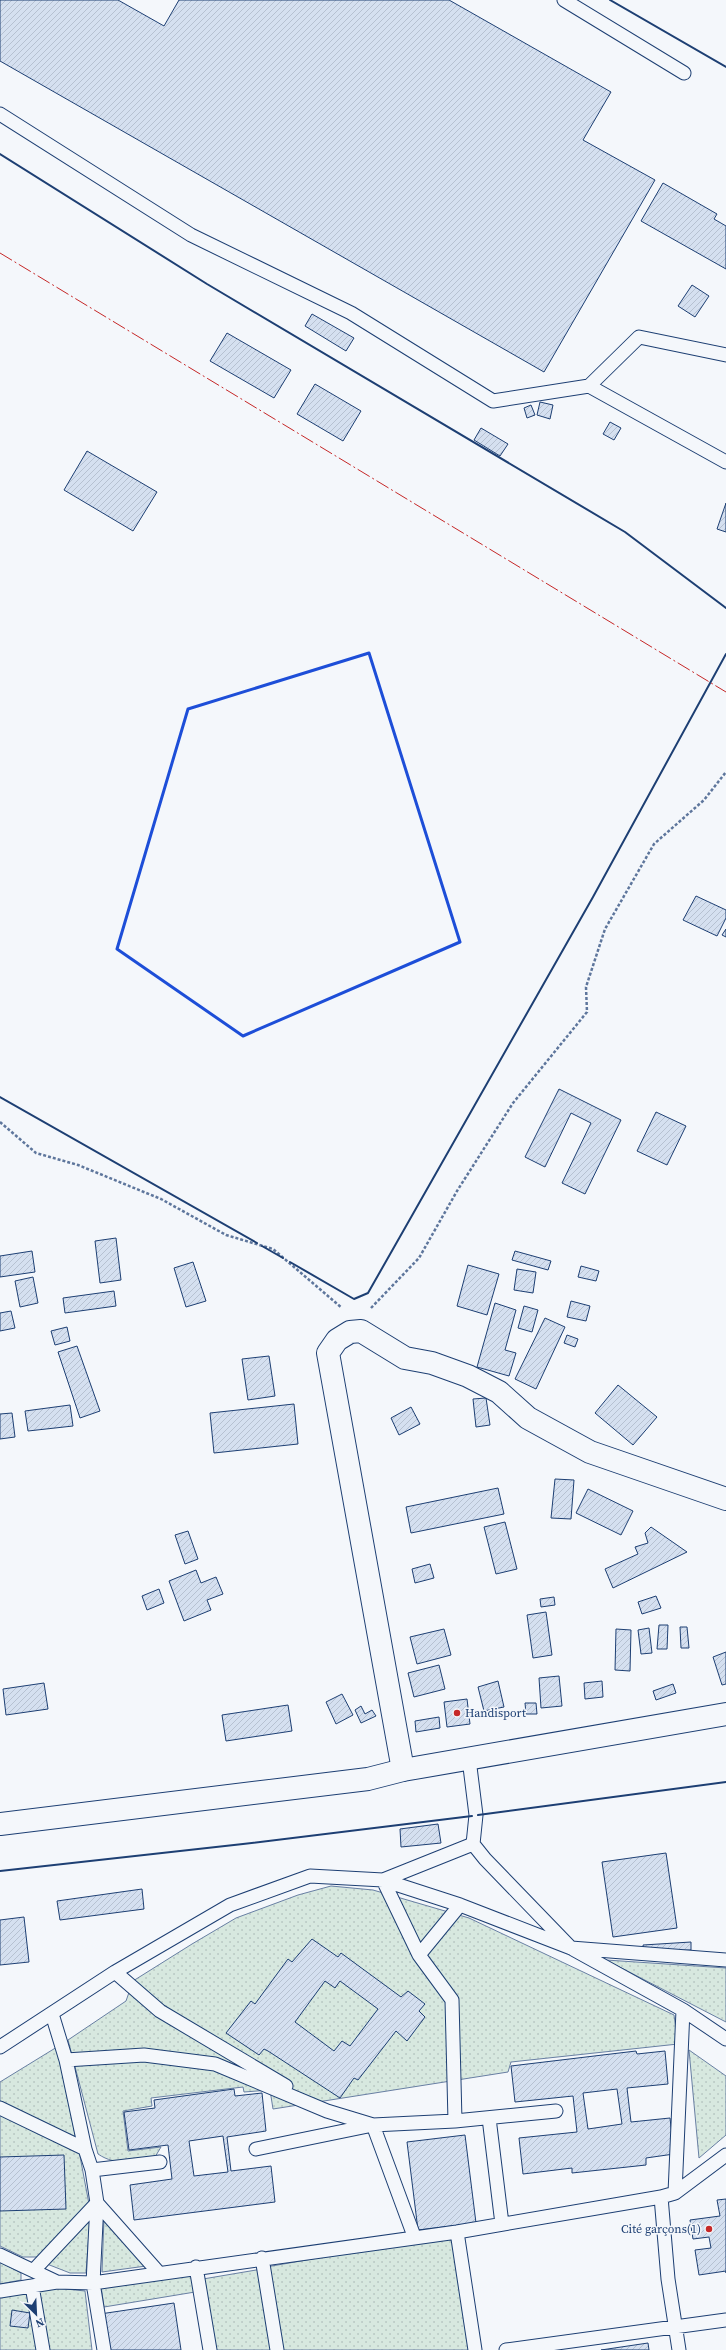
<svg xmlns="http://www.w3.org/2000/svg" width="726" height="2350" font-family="'Source Serif 4',serif">
	<style>
		.grass { fill: url(#grass-dots); stroke: #687fa3 }
		.building { fill: url(#building-hatch); stroke: #1d3f73; fill-rule: evenodd }
		.lines { fill: none; stroke-linecap: round; stroke-linejoin: round }
		.service-casing { stroke: #1d3f73; stroke-width: 15 }
		.minor-casing { stroke: #1d3f73; stroke-width: 24 }
		.secondary-casing { stroke: #1d3f73; stroke-width: 24 }
		.path { stroke: #5e769c; stroke-width: 2.5; stroke-dasharray: 3 2; stroke-linecap: butt }
		.service { stroke: #f4f7fb; stroke-width: 13 }
		.minor { stroke: #f4f7fb; stroke-width: 22 }
		.secondary { stroke: #f4f7fb; stroke-width: 22 }
		.wall { stroke: #1d3f73; stroke-width: 2 }
		.power { stroke: #c62828; stroke-width: 1; stroke-dasharray: 14 3 2 3; stroke-linecap: butt }
		.marked { fill: none; stroke: #1d4ed8; stroke-width: 3; stroke-linejoin: round }
		.poi-dot { fill: #c62828; stroke: #f4f7fb; stroke-width: 1.5 }
		.labels { text-anchor: middle; stroke-width: 3; stroke-linejoin: round; paint-order: stroke }
		.poi-label { font-size: 12px; fill: #1d3f73; stroke: #f4f7fb; text-anchor: start }
	</style>
	<defs>
		<pattern id="grass-dots" width="8" height="8" patternUnits="userSpaceOnUse"><rect width="8" height="8" fill="#d7e8df"/><path d="M2 2h.1M6 6h.1" fill="none" stroke="#b8c8c3" stroke-width="1.8" stroke-linecap="round"/></pattern>
		<pattern id="building-hatch" width="6" height="6" patternUnits="userSpaceOnUse"><rect width="6" height="6" fill="#d5e0f0"/><path d="M-1 1l2-2M0 6l6-6M5 7l2-2" fill="none" stroke="#b6c1d1"/></pattern>
	</defs>
	<rect width="100%" height="100%" fill="#f4f7fb"/>
	<path class="grass" d="M331,1886L373,1890L469,1918L674,2015L678,2044L511,2062L508,2072L273,2109L270,2090L244,2092L243,2087L151,2098L152,2106L123,2111L128,2151L161,2147L155,2157C134,2160 117,2167 98,2154L68,2040L126,2001L133,1981L192,1944L236,1918L298,1895Z
		M606,1960L726,1968V2022Z
		M57,2047L76,2139L0,2101V2082Z
		M689,2050L726,2076V2135L699,2158Z
		M0,2110L79,2151L89,2204L38,2257H23L0,2246Z
		M90,2218L86,2273H70L47,2264Z
		M104,2218L146,2266L102,2272Z
		M451,2235L471,2350H280L266,2267Z
		M0,2262L21,2273V2280L0,2284Z
		M262,2269L274,2350H214L203,2279Z
		M192,2271L195,2292L104,2307L101,2286Z
		M56,2288L85,2291L92,2350H48L38,2290Z
		M27,2291L38,2350H0V2296Z"/>
	<path class="building" d="M0,0H118L164,26L179,0H449L611,92L583,140L655,180L544,372L0,61Z
		M663,183L717,214L714,219L726,226V269L641,221Z
		M692,285L709,296L695,317L678,306Z
		M312,314L354,338L346,351L305,326Z
		M227,333L291,370L274,398L210,361Z
		M315,384L361,411L343,441L297,414Z
		M540,402L553,405L550,419L537,415Z
		M531,405L535,415L527,418L524,408Z
		M610,422L621,428L614,440L603,434Z
		M481,428L508,444L500,456L474,440Z
		M87,451L157,492L133,531L64,490Z
		M726,503V532L717,529Z
		M696,896L726,910V918L717,936L683,920Z
		M726,929V937L722,935Z
		M559,1089L621,1120L585,1194L562,1183L591,1123L571,1113L545,1167L525,1157Z
		M656,1112L686,1126L667,1165L637,1151Z
		M116,1238L121,1280L100,1283L95,1241Z
		M32,1251L35,1272L0,1277V1256Z
		M515,1251L551,1261L548,1270L512,1260Z
		M193,1262L206,1301L186,1307L174,1268Z
		M468,1265L499,1274L487,1315L457,1306Z
		M581,1266L599,1271L596,1281L578,1277Z
		M517,1269L536,1272L533,1293L514,1290Z
		M33,1277L38,1303L20,1307L15,1281Z
		M114,1291L116,1306L65,1313L63,1298Z
		M571,1301L590,1306L586,1321L567,1317Z
		M495,1303L516,1310L505,1350L516,1353L509,1376L477,1367Z
		M524,1306L538,1310L532,1332L518,1328Z
		M11,1311L15,1328L0,1331V1313Z
		M545,1318L565,1327L536,1389L515,1379Z
		M67,1327L70,1341L55,1345L51,1331Z
		M567,1335L578,1339L575,1347L564,1343Z
		M77,1346L100,1411L80,1418L58,1352Z
		M269,1356L275,1396L248,1400L242,1359Z
		M618,1385L657,1417L633,1445L595,1413Z
		M486,1398L490,1425L476,1427L473,1399Z
		M294,1404L298,1444L214,1453L210,1413Z
		M70,1405L73,1426L28,1431L25,1411Z
		M411,1407L420,1424L399,1435L391,1418Z
		M12,1413L15,1437L0,1439V1414Z
		M555,1479L574,1480L571,1519L551,1518Z
		M498,1488L504,1514L411,1533L406,1507Z
		M588,1489L633,1511L621,1535L576,1513Z
		M505,1522L517,1569L496,1574L484,1527Z
		M651,1527L687,1552L613,1588L605,1569L638,1554L635,1547L648,1543L645,1533Z
		M188,1531L198,1559L185,1564L175,1535Z
		M430,1564L434,1578L415,1583L412,1569Z
		M196,1570L201,1583L216,1577L223,1594L207,1600L211,1610L184,1621L169,1581Z
		M159,1589L164,1603L147,1610L142,1596Z
		M656,1596L661,1608L642,1614L638,1602Z
		M554,1597L555,1605L541,1607L540,1599Z
		M546,1612L552,1655L533,1658L527,1615Z
		M659,1625H668L667,1649H657Z
		M680,1627H687L689,1648H681Z
		M649,1628L652,1653L641,1654L638,1630Z
		M444,1629L451,1655L417,1664L410,1637Z
		M616,1629L631,1630L630,1671L615,1670Z
		M726,1652V1684L722,1685L713,1657Z
		M439,1665L445,1689L414,1697L408,1673Z
		M559,1676L562,1706L541,1708L539,1678Z
		M498,1681L504,1707L484,1711L478,1687Z
		M602,1681L603,1697L585,1699L584,1683Z
		M44,1683L48,1709L6,1715L3,1689Z
		M673,1684L676,1693L656,1700L653,1691Z
		M342,1694L353,1715L336,1724L326,1702Z
		M467,1699L470,1724L447,1727L444,1702Z
		M525,1703H536L537,1714H526Z
		M288,1705L292,1731L226,1741L222,1715Z
		M361,1706L365,1714L372,1710L376,1716L361,1723L355,1710Z
		M439,1717L440,1728L416,1732L415,1721Z
		M438,1824L441,1843L401,1847L400,1829Z
		M666,1853L677,1928L613,1937L602,1862Z
		M142,1889L144,1909L60,1920L57,1901Z
		M24,1917L29,1962L0,1965V1920Z
		M312,1939L338,1957L341,1953L401,1997L408,1991L425,2004L419,2011L425,2017L407,2041L396,2031L358,2080L354,2078L340,2098L268,2051L264,2049L259,2055L226,2033L251,2001L255,2004L288,1959L292,1962ZM325,1981L335,1988L340,1981L378,2009L350,2046L342,2041L334,2051L295,2022Z
		M691,1942V1950L644,1952L643,1945Z
		M636,2051L637,2054L665,2051L668,2084L627,2088L631,2122L670,2118L674,2154L646,2158V2165L572,2173V2168L523,2174L519,2138L577,2132L573,2096L515,2102L511,2066ZM617,2089L622,2124L588,2129L583,2093Z
		M234,2089L235,2096L262,2093L266,2131L227,2137L231,2171L271,2166L275,2202L134,2220L130,2185L172,2179L168,2145L129,2150L124,2112L155,2108L154,2100ZM223,2136L228,2172L194,2176L189,2141Z
		M465,2135L476,2223L418,2230L407,2142Z
		M64,2155L66,2209L0,2211V2157Z
		M726,2199V2273V2271L699,2275L695,2250L711,2248L709,2237L693,2239L690,2220L720,2216L717,2200Z
		M174,2303L181,2350H105L100,2314Z
		M12,2310L30,2313L28,2328L10,2326Z
		M648,2343L649,2350H601Z"/>
	<g class="lines">
		<g class="service-casing">
			<path id="service" d="M564,0L684,73
				M0,114L191,235L351,313L493,401L589,386
				M726,355L639,337L589,386L726,462
				M473,1844L485,1859L571,1948L726,1960
				M419,1955L383,1880L473,1844L476,1815L469,1759
				M115,1972L160,2011L286,2086
				M52,2014L66,2060L85,2149L92,2170L97,2203L93,2283L104,2350
				M0,2047L115,1972L230,1905L310,1876L383,1880L460,1905L571,1948L683,2010L726,2039
				M66,2060L144,2055L215,2064L327,2111L373,2125L414,2236
				M0,2108L85,2149
				M489,2118L502,2224
				M455,2121L452,2000L419,1955L460,1905
				M256,2149L373,2125L455,2121L556,2111
				M92,2170L160,2162
				M675,2193L683,2010
				M457,2232L475,2350
				M0,2255L57,2282
				M262,2258L277,2350
				M196,2267L210,2350
				M34,2270L97,2203L159,2273
				M32,2286L43,2350
				M0,2291L57,2282L93,2283L457,2232L661,2197
				M506,2350L726,2320
				M679,2350L668,2279L661,2197L675,2193L726,2155"/>
		</g>
		<g class="minor-casing">
			<path id="minor" d="M403,1770L328,1353L337,1340L350,1332L361,1331L405,1358L432,1363L468,1376L499,1392L528,1418L590,1452L726,1499"/>
		</g>
		<g class="secondary-casing">
			<path id="secondary" d="M0,1824L368,1779L403,1770L726,1714"/>
		</g>
		<path class="path" d="M0,1122L36,1153L78,1165L161,1199L226,1235L273,1249L342,1308
			M371,1308L419,1258L457,1191L513,1103L587,1012L586,987L605,929L654,844L704,800L726,772"/>
		<use href="#service" class="service"/>
		<use href="#minor" class="minor"/>
		<use href="#secondary" class="secondary"/>
		<path class="wall" d="M610,0L726,67
			M0,154L207,284L625,532L726,608
			M0,1097L257,1243
			M262,1246L283,1258
			M290,1262L354,1299L368,1293L593,897L726,654
			M478,1815L726,1782
			M0,1871L243,1844L472,1816"/>
		<path class="power" d="M0,253L726,692"/>
	</g>
	<path class="marked" d="M369,653L460,942L243,1036L117,949L188,709Z"/>
	<g class="poi-dot">
		<circle cx="457" cy="1713" r="4"/>
		<circle cx="709" cy="2229" r="4"/>
	</g>
	<g class="labels">
		<g class="poi-label">
			<text x="465" y="1717">Handisport</text>
			<text x="701" y="2233" text-anchor="end">Cité garçons(1)</text>
		</g>
	</g>
	<g transform="translate(36 2314) rotate(156)" stroke="#f4f7fb" stroke-width="3" paint-order="stroke">
	<path d="M0-3L7 15L0 10L-7 15Z" fill="#1d3f73"/>
	<text y="-6" font-size="11" font-weight="bold" text-anchor="middle" fill="#1d3f73">N</text>
	</g>
</svg>
